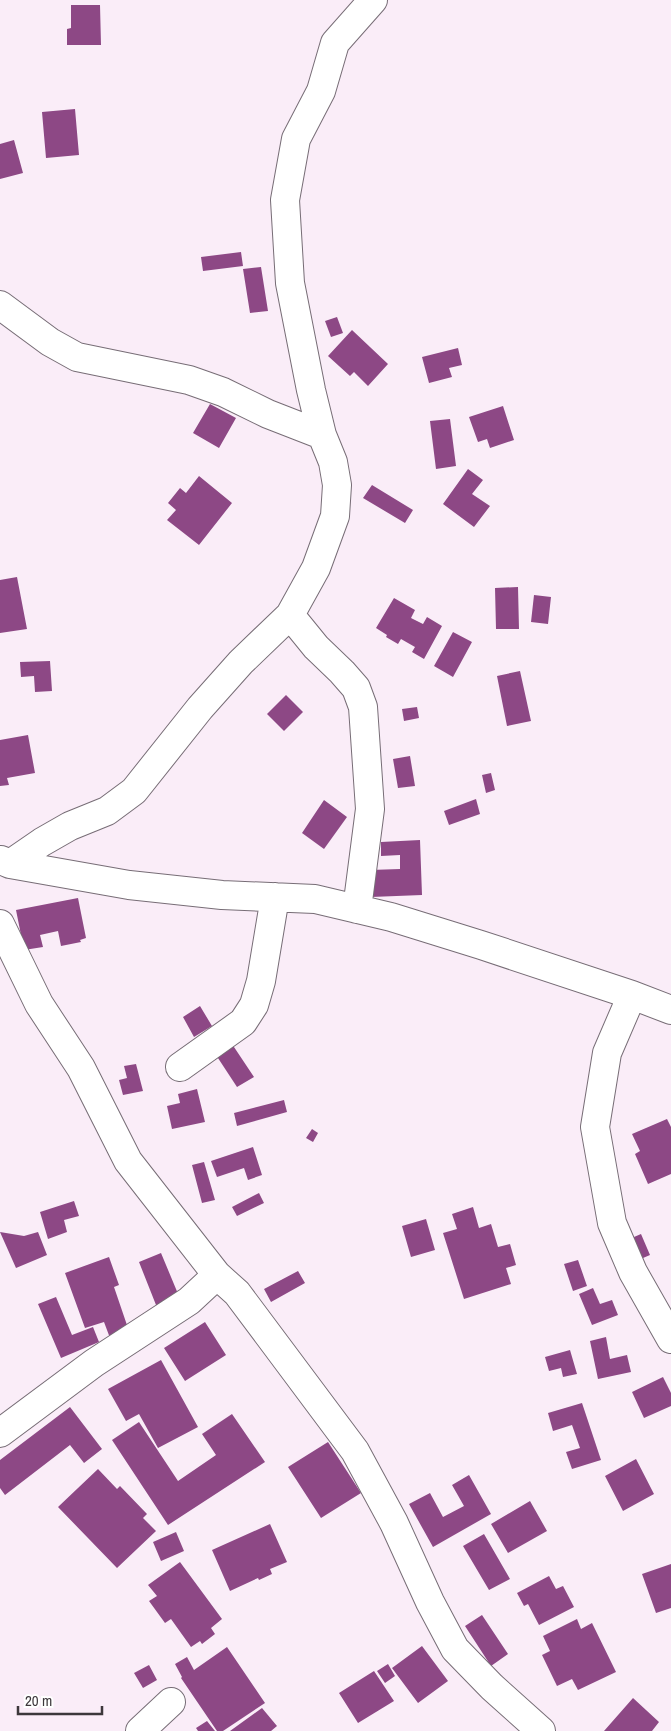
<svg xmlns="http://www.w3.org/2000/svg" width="671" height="1731" font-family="'Archivo Narrow',sans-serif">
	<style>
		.building { fill: #8d4885 }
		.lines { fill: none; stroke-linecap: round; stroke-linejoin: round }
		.street-casing { stroke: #776d76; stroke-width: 30 }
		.street { stroke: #fff; stroke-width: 28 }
	</style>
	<rect width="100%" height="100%" fill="#faedf8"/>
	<path class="building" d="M71,5H100L101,45H67V29L71,28Z
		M75,109L79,155L46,158L42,112Z
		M14,140L23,173L0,179V144Z
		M241,252L243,266L203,271L201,257Z
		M261,267L268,311L250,313L243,269Z
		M337,317L343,333L331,337L325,321Z
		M352,330L388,364L368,386L354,372L350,376L328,356Z
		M458,348L462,365L449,368L452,377L429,383L422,357Z
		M210,404L236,418L219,448L193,433Z
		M503,406L514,440L490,448L487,439L478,442L469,417Z
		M450,419L456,466L436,469L430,421Z
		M468,469L483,480L472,494L490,506L474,527L443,504Z
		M199,476L232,503L199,545L167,520L176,510L168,503L180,488L186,493Z
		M372,485L413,510L405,523L363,498Z
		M17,577L27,629L0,633V580Z
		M518,587L519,629H496L495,588Z
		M534,595L551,597L548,624L531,622Z
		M394,598L415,610L411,618L423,624L427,617L442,626L424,659L412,652L415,647L401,639L398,644L386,637L387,635L376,628Z
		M453,632L472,642L453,677L434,666Z
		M50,661L52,691L35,692L34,676L21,677L20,662Z
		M520,671L531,721L507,726L497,676Z
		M286,695L303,712L284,731L267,714Z
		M417,707L419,718L404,721L402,709Z
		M28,735L35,773L7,778L9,785L0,786V740Z
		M410,756L415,786L398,788L393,759Z
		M491,773L495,790L486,793L482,775Z
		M476,799L480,814L449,825L444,811Z
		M324,800L347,817L324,849L302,833Z
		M420,840L422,895L371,897L370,870L400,869V855L381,856V842Z
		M78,898L86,938L80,940L81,942L61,946L58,931L40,935L43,947L24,950L16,910Z
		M200,1006L212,1026L194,1037L183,1017Z
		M232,1044L254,1077L237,1087L216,1055Z
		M136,1064L143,1091L123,1095L119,1080L127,1078L124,1066Z
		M197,1089L205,1122L172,1129L167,1106L180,1103L178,1094Z
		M284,1100L287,1112L237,1126L234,1113Z
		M667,1119L671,1127V1174L648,1184L635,1154L640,1151L632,1134Z
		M312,1129L318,1133L313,1142L306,1138Z
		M253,1147L262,1175L248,1180L244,1168L217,1177L211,1161Z
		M204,1162L215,1200L202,1203L192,1165Z
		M259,1193L264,1203L237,1216L232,1207Z
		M74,1201L79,1216L64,1220L67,1232L48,1239L40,1212Z
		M473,1207L479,1228L491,1224L498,1247L510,1244L516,1265L506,1268L511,1284L464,1299L443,1233L457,1229L452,1214Z
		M426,1219L435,1250L411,1257L402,1226Z
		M0,1232L24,1236L38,1232L47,1255L16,1268Z
		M641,1234L650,1255L636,1261L627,1240Z
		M161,1253L181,1301L158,1310L139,1262Z
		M109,1257L119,1285L114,1287L129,1331L110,1338L104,1322L85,1328L65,1273Z
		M578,1260L587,1286L573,1291L564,1264Z
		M298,1271L305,1283L271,1302L264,1289Z
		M593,1288L600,1304L612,1300L618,1315L592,1325L579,1294Z
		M56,1297L72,1335L93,1327L99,1342L61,1358L38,1304Z
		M205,1322L226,1355L185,1381L164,1348Z
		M606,1337L610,1359L627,1355L631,1372L598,1379L590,1341Z
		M570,1350L577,1374L563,1377L561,1368L549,1371L545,1357Z
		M161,1360L198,1427L158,1448L139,1414L126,1421L108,1389Z
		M663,1377L671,1393V1406L644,1418L632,1392Z
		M582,1403L601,1460L572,1469L566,1452L580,1448L572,1425L553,1431L548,1413Z
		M70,1407L102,1449L84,1463L70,1445L5,1495L0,1488V1460Z
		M232,1414L265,1462L168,1525L112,1440L139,1422L178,1481L216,1455L202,1434Z
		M328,1442L361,1493L321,1518L288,1467Z
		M636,1459L654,1494L623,1511L605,1476Z
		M98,1469L117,1489L120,1486L147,1514L143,1518L156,1531L117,1568L58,1507Z
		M469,1475L491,1514L433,1547L409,1504L430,1493L443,1517L464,1506L452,1485Z
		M530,1501L547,1531L508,1553L491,1524Z
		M270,1524L287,1562L270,1569L272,1574L259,1580L258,1578L230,1591L212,1550Z
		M176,1532L184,1551L161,1561L153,1542Z
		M484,1534L510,1579L489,1590L463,1546Z
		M180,1562L222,1619L211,1628L215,1634L202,1644L200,1641L191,1647L171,1619L165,1623L149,1601L157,1596L148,1585Z
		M671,1564V1608L656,1613L642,1574Z
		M549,1576L556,1589L563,1586L574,1607L539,1625L528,1604L524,1606L517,1593Z
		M482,1615L508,1654L491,1666L465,1626Z
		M577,1619L581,1629L592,1623L616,1672L578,1690L572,1679L557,1686L542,1655L550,1651L543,1636Z
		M422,1646L448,1681L418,1703L392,1668Z
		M227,1647L265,1703L223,1731H217L181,1678L182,1677L175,1664L187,1657L194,1670Z
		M388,1664L395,1676L385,1683L377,1671Z
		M149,1665L157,1680L143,1688L134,1673Z
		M374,1671L394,1701L358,1723L339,1693Z
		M633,1698L659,1722L652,1731H604Z
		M262,1708L277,1726L271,1731H230Z
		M207,1721L215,1731H198L196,1728Z"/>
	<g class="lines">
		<g class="street-casing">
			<path id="street" d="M0,305L50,342L77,357L189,380L223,392L268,414L322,435
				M290,615L316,647L342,672L356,688L363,707L370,809L357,909
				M1,860L10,864L129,885L222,895L315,899L391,917L481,945L632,995L671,1010
				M10,864L42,842L70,826L107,811L134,791L200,708L241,662L290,615L316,568L335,516L337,485L333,462L322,435L311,390L290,283L285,200L296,139L321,91L335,43L373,0
				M0,924L39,1004L81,1068L128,1161L217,1275L237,1293L355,1451L394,1523L430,1602L455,1649L492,1687L541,1731
				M632,995L607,1053L595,1127L612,1223L633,1272L671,1339
				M180,1067L243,1022L254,1005L261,981L275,897
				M0,1433L94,1363L189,1301L217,1275
				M140,1731L171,1702"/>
		</g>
		<use href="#street" class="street"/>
	</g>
	<path d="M18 1706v8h84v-8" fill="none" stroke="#3c373b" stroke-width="2.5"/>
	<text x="25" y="1706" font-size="15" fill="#3c373b" stroke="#ffffff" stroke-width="4" paint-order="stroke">20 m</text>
</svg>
